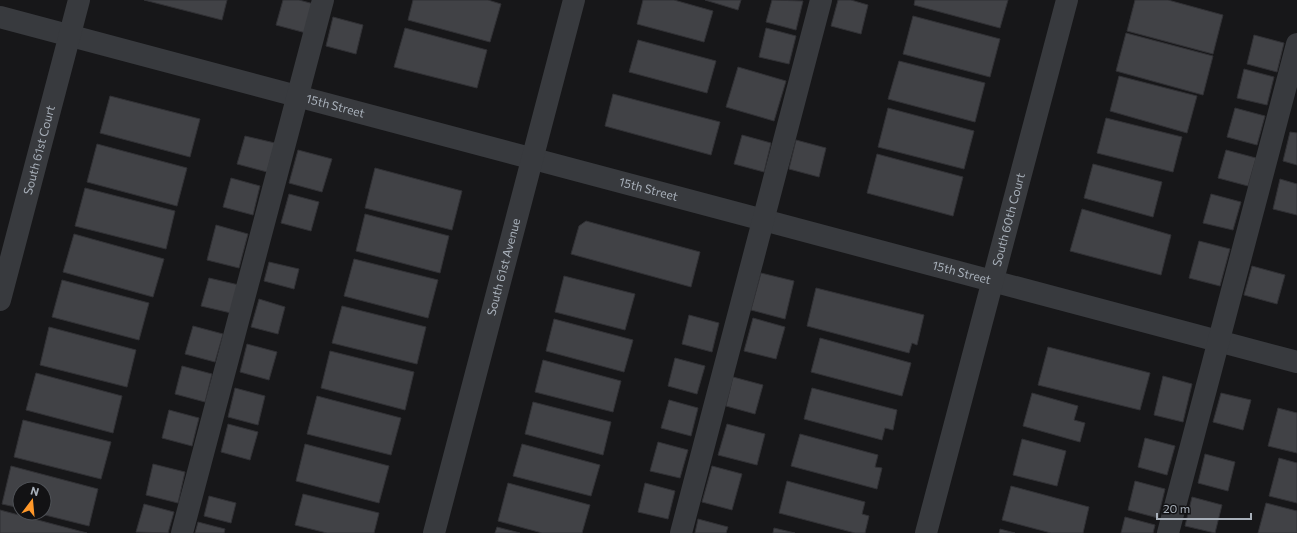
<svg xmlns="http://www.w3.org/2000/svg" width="1297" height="533" font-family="Commissioner,sans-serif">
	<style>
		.building { fill: #414246; stroke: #313135 }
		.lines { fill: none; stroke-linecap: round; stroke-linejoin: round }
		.minor { stroke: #383a3e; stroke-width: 22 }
		.labels { text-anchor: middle; stroke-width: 3; stroke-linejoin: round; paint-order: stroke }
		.street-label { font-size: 12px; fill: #a8b0ba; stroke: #121214 }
	</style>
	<rect width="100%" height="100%" fill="#171719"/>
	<path class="building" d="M144,0H227L222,20Z
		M283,0H299L314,4L306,33L276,25Z
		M413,0H488L501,4L490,42L408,20Z
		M643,0H674L713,11L704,42L637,24Z
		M705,0H741L738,10Z
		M772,0L803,1L796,30L766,22Z
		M838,0H851L868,5L861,34L831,26Z
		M915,0H1008L1000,28L914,5Z
		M1135,0H1168L1223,15L1213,54L1127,31Z
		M913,16L1000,39L990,77L903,54Z
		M333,17L363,25L356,54L326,46Z
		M405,28L487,50L477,88L394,67Z
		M766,28L796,36L789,64L759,57Z
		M1126,33L1213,56L1203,95L1116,71Z
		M1254,35L1284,43L1277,72L1247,64Z
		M638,40L716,61L707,93L629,72Z
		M899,61L985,83L975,122L888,99Z
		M738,67L786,81L774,121L726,107Z
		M1244,69L1274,77L1267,105L1237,98Z
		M1119,76L1197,96L1187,133L1110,111Z
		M613,94L720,122L711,155L605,126Z
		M110,96L200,119L190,157L100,133Z
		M888,108L974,131L964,169L878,147Z
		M1235,108L1265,116L1257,145L1227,137Z
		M1106,118L1182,137L1173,172L1097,153Z
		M1290,132L1297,133V165L1283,161Z
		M742,135L771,143L764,172L734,164Z
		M245,136L275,143L267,172L237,164Z
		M796,140L826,148L819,177L789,169Z
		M97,144L187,168L177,206L87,182Z
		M298,150L332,159L322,192L289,183Z
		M1226,150L1256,158L1248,186L1218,178Z
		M877,154L963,177L953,216L867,193Z
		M1093,164L1162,182L1153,217L1084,198Z
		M375,168L462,191L452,230L365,208Z
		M231,178L260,186L253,215L223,207Z
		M1280,179L1297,184V215L1273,209Z
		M85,188L175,211L166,249L75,226Z
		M289,194L319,202L311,231L281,223Z
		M1211,194L1241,202L1233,230L1203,223Z
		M1082,209L1171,235L1161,275L1070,251Z
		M365,214L449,236L440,273L356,251Z
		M586,221L700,252L691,287L571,254L579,226Z
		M216,225L248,234L239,268L207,260Z
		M74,234L164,259L153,297L63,272Z
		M1199,241L1230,249L1220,286L1189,278Z
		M354,259L438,280L428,318L344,296Z
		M269,262L299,269L294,289L264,281Z
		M1252,266L1285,275L1277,304L1244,295Z
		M761,273L794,281L785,319L751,310Z
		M564,276L635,294L625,330L555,312Z
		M209,278L239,285L231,313L201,306Z
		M62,280L149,303L139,340L52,317Z
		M816,288L924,315L917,345L912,343L909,353L807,326Z
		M259,299L285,307L278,334L251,327Z
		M342,306L426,327L417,364L332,343Z
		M689,315L719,323L712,352L682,344Z
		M753,318L785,327L776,359L744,351Z
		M554,319L633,340L624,372L546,351Z
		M193,326L223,334L215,362L185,354Z
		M49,327L136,350L127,387L40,365Z
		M820,338L911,363L902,396L811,372Z
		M247,344L277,352L269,380L240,372Z
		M1048,347L1150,373L1140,410L1038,385Z
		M330,351L414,372L405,410L321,388Z
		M675,358L705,366L697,394L668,386Z
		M543,360L621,381L613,412L535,392Z
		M182,366L212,374L205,402L175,394Z
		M36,373L122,396L113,433L26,410Z
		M1163,376L1192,384L1183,422L1154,415Z
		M733,377L763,385L755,414L726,406Z
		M235,388L265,396L258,425L228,417Z
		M812,388L897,410L893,430L885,428L882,440L804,419Z
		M1032,393L1078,406L1074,420L1085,423L1080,442L1023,426Z
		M1221,393L1251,400L1243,430L1213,422Z
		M317,396L401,418L391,455L307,434Z
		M669,400L698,408L691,436L661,428Z
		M533,402L611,422L603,455L525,434Z
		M1278,408L1297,413V453L1268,446Z
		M169,410L199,418L192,446L162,438Z
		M23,420L111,442L101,479L14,457Z
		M228,424L258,432L250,460L221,452Z
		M727,424L765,434L757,465L718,455Z
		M800,434L878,455L875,467L882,468L877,489L791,466Z
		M1145,438L1175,446L1167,475L1138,467Z
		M1022,439L1066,451L1057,486L1013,475Z
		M658,442L688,450L680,478L650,471Z
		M305,444L389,466L379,503L296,481Z
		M522,444L600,465L591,496L513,476Z
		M1205,454L1235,462L1228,491L1198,483Z
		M1279,458L1297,463V503L1269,496Z
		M153,464L185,472L178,503L146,495Z
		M11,466L98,489L89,526L37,513H44V489H20V508L2,504Z
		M712,466L742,474L732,510L702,502Z
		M787,481L865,502L862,514L869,516L865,533H855L779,513Z
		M1135,481L1165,489L1158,518L1128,510Z
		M508,483L590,505L582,533H542L498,521Z
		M645,483L675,491L668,519L638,512Z
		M1011,486L1089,507L1083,533H1051L1002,520Z
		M303,494L379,513L374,533H327L295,525Z
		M209,496L236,503L231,523L204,516Z
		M1192,497L1222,505L1215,533L1185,526Z
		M1266,503L1297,511V533H1258Z
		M144,504L174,512L168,533L136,532Z
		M0,510L87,533H0Z
		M1125,517L1155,525L1153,533H1121Z
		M698,519L728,527L726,533H695Z
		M198,522L225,529L224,533H195Z
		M497,527L520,533H495Z
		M774,528L795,533H773Z
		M1000,529L1015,533H999Z"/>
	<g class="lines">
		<g class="minor">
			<path id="s1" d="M0,17L1297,362"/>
			<path id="s2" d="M0,300L79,0"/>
			<path d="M182,533L323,0"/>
			<path id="s3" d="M434,533L574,0"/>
			<path d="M681,533L821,0"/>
			<path id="s4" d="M926,533L1067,0"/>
			<path d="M1168,533L1297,44"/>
		</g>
	</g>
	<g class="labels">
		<g class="street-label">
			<text dy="4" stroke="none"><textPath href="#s1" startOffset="347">15th Street</textPath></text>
			<text dy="4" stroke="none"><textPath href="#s2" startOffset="155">South 61st Court</textPath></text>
			<text dy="4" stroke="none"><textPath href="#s1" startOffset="671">15th Street</textPath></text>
			<text dy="4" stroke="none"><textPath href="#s4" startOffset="324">South 60th Court</textPath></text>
			<text dy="4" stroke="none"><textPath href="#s3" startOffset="275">South 61st Avenue</textPath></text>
			<text dy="4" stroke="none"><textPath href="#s1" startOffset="995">15th Street</textPath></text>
		</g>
	</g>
	<g transform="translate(32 501) rotate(16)"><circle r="19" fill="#121214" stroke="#4e5156"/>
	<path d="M0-3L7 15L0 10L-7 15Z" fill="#ff9829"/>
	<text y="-6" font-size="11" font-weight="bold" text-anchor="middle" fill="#a8b0ba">N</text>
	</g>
	<path d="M1157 513v6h94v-6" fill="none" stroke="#a8b0ba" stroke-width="2"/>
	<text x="1163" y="513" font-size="12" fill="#a8b0ba" stroke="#121214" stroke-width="3" paint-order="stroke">20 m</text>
</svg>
